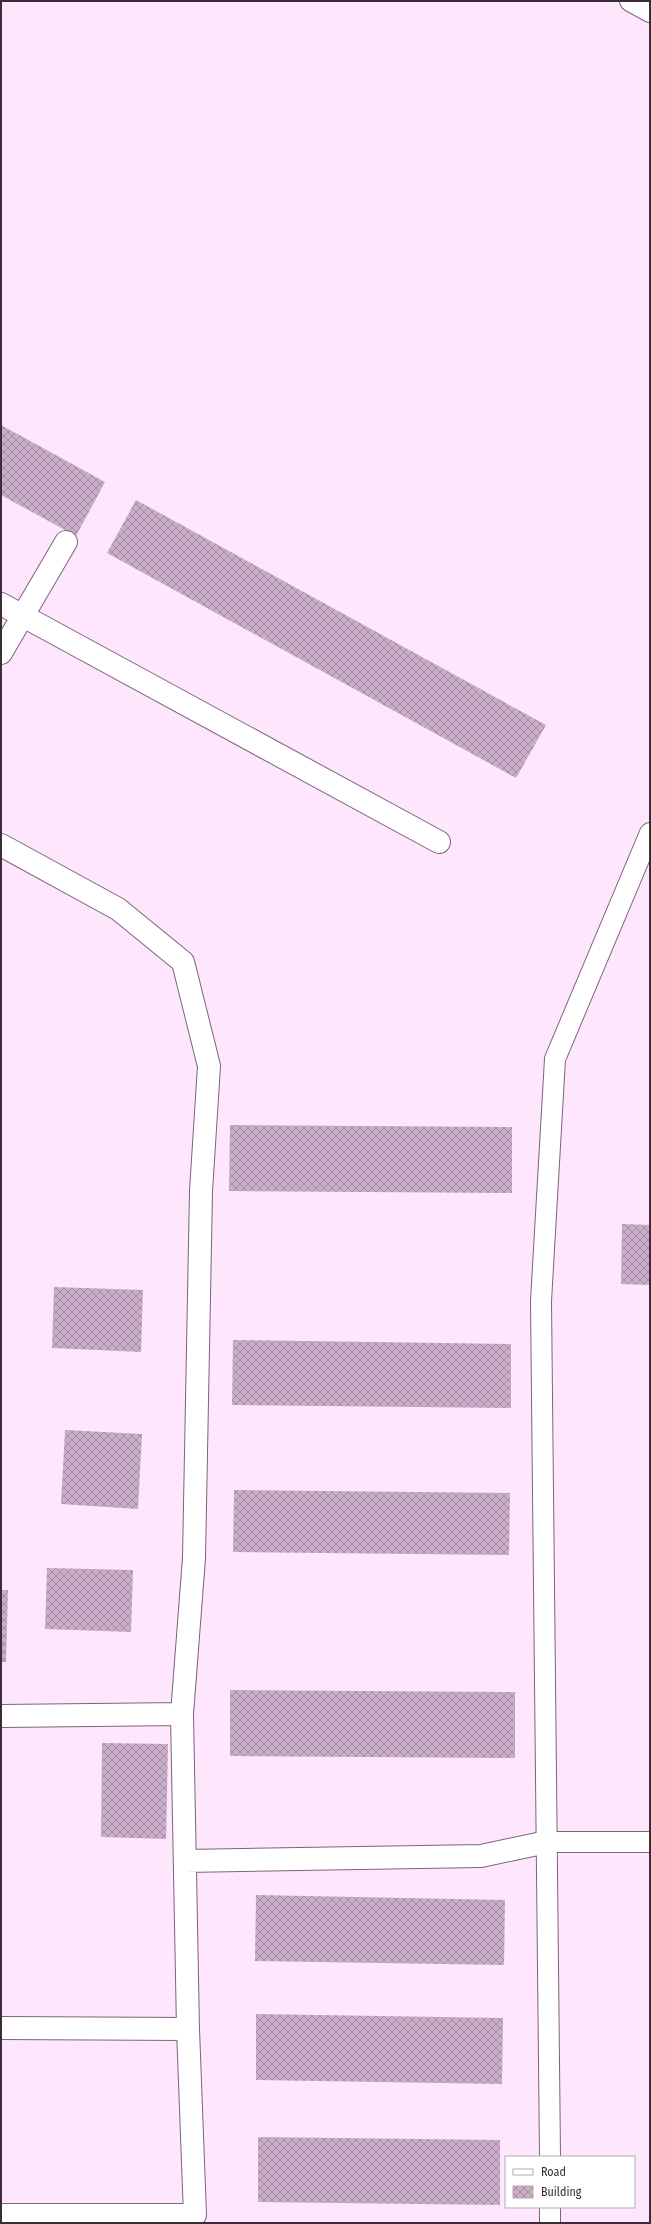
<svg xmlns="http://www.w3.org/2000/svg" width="651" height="2224" font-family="'Fira Sans Condensed',sans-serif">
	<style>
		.building { fill: url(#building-cross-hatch) }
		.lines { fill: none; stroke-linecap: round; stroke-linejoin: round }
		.lane-casing { stroke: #7d637d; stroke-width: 22 }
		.street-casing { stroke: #7d637d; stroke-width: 24 }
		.lane { stroke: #fff; stroke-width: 20 }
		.street { stroke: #fff; stroke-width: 22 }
	</style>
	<defs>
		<pattern id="building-cross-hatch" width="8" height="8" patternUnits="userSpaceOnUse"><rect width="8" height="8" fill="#c9adc9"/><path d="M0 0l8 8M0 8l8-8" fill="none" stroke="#a48da4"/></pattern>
	</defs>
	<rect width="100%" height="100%" fill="#fee6fd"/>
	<path class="building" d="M1,425L105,482L76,536L1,495Z
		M136,500L546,725L516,778L107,553Z
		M230,1125L512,1127V1193L229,1191Z
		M622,1224L650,1225V1285L621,1284Z
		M54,1287L143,1290L141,1352L52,1348Z
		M233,1340L511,1344V1408L232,1405Z
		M65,1430L142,1434L138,1509L61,1504Z
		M234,1490L510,1493L509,1555L233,1552Z
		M47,1568L133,1570L131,1632L45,1629Z
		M1,1590H8L6,1662H1Z
		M230,1690L515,1692V1758L230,1756Z
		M102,1743L168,1744L166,1839L101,1837Z
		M256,1895L505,1900L504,1965L255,1961Z
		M256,2014L503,2018L502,2084L256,2080Z
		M258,2137L500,2140V2205L258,2202Z"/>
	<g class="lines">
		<g class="lane-casing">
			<path id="lane" d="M630,1L650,12
				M547,1842H650
				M550,2157L541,1301L555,1059L650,833
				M550,2207V2223"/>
		</g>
		<g class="street-casing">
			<path id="street" d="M1,604L439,842
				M1,653L66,542
				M1,845L118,909L183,962L209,1066L201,1191L194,1558L182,1714
				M1,1716L182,1714L188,2029L195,2215H1
				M185,1861L481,1856L547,1842
				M1,2028L188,2029"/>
		</g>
		<use href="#lane" class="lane"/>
		<use href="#street" class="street"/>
	</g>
	<rect width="651" height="2224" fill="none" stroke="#392d38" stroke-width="4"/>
	<rect x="505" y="2156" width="130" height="52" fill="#ffffff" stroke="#b0abaf"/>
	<rect x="513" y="2169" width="20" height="6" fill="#ffffff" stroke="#b0abaf"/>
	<text x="541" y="2176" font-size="12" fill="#392d38">Road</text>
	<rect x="513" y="2186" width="20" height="12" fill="url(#building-cross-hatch)" stroke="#b0abaf"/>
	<text x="541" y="2196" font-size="12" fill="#392d38">Building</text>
</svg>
